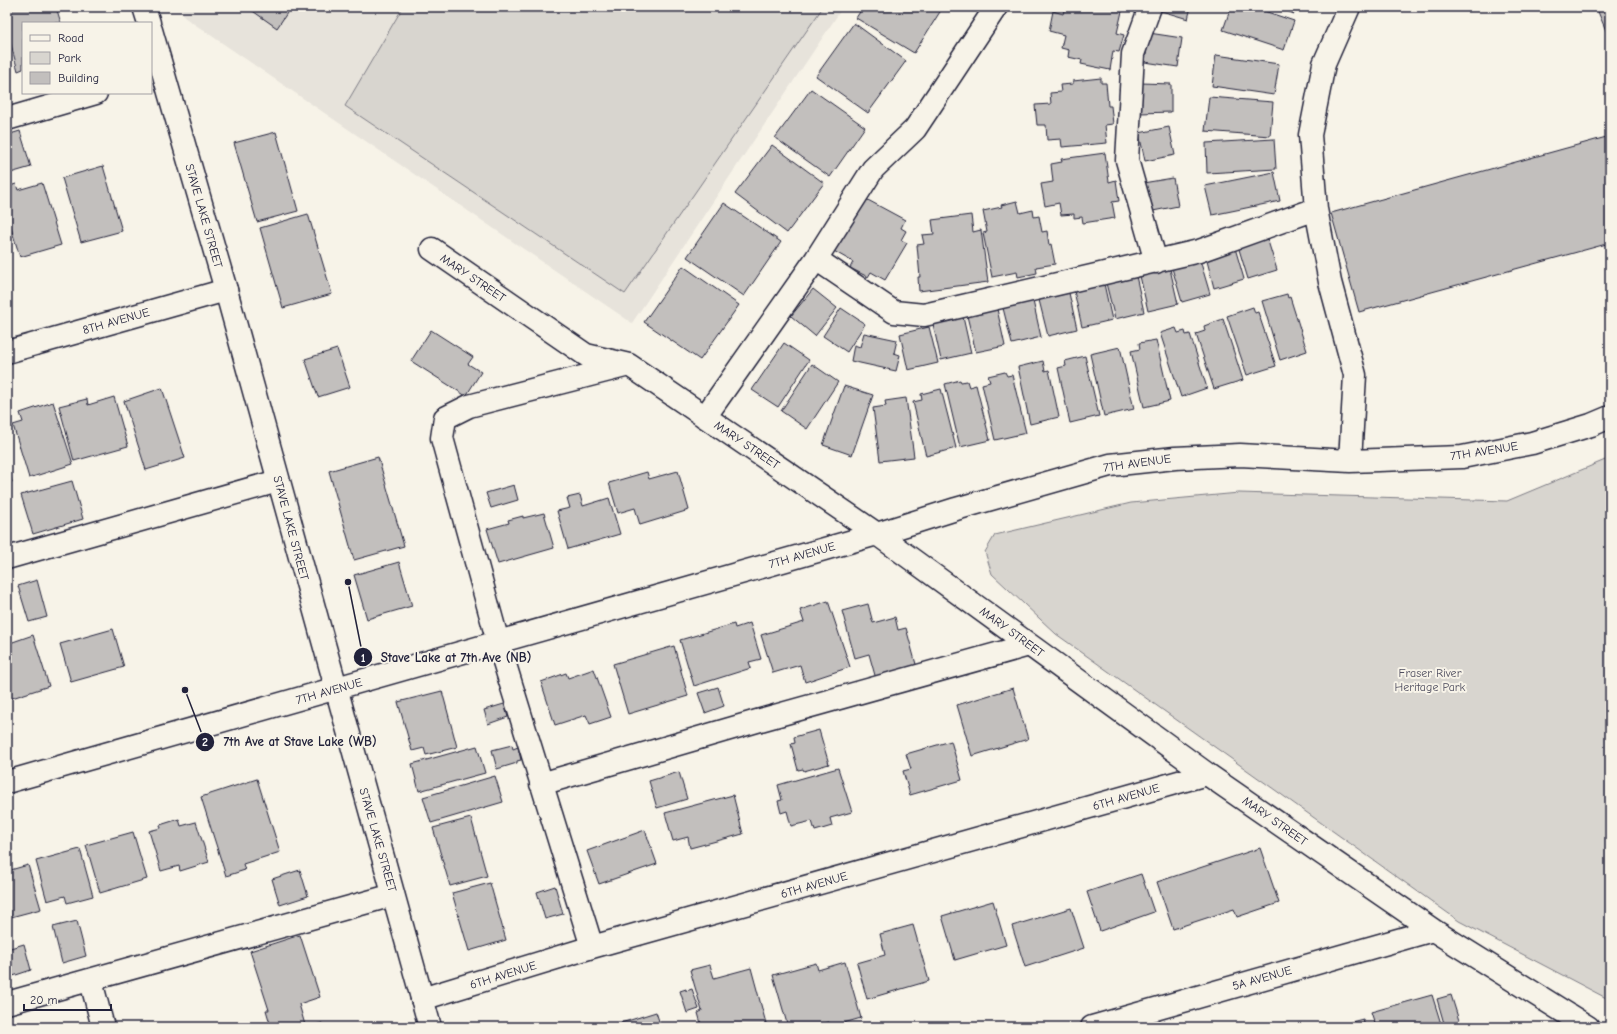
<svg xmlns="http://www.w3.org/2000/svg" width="1617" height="1034" font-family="'Comic Neue',sans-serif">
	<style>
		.built { fill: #e7e3db }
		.green { fill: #d8d5cf; stroke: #7d7c85 }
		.building { fill: #c2bfbd; stroke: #22223b }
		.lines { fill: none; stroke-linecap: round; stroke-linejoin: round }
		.minor-casing { stroke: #22223b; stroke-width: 25 }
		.major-casing { stroke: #22223b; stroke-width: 25 }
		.minor { stroke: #f7f3e8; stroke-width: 22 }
		.major { stroke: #f7f3e8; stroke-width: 22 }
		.labels { text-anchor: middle; stroke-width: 4; stroke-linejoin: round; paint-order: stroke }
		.street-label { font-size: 12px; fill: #22223b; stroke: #f7f3e8 }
		.park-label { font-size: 12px; fill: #504f60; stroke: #f7f3e8 }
		.leader { fill: none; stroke: #22223b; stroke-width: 1.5 }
		.callout-dot { fill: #22223b; stroke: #f7f3e8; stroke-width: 1.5 }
		.mark-label { font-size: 12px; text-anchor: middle; font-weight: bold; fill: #fff }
		.callout-label { font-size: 13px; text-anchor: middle; font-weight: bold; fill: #22223b; stroke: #f7f3e8; stroke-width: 4; stroke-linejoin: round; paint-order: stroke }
	</style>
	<rect width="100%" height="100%" fill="#f7f3e8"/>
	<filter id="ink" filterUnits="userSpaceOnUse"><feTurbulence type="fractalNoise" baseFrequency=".025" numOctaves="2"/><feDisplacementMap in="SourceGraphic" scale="8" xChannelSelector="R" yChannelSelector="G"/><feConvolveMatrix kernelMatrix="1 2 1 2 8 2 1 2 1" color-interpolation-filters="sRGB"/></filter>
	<g filter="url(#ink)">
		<path class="built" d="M181,7H843L632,323L184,17Z"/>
		<path class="green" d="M403,7H823L625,294L345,106Z
			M1610,458V1000L1459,921L1056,634L992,574L985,552L995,535L1131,503L1239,493L1507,501Z"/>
		<path class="building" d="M7,7H56L61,23H23V69L18,71L7,30Z
			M247,7H291L277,28Z
			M863,7H943L914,53L856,18Z
			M1065,7H1123L1117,33L1124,35L1119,52L1113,51L1110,70L1081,64L1082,60L1068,57L1069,50L1061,48L1064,35L1049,31L1053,11L1063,14Z
			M1159,7H1191L1188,19L1158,10Z
			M1231,7H1252L1294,21L1284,50L1223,30Z
			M1277,7H1297L1294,14Z
			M1596,7H1610V40Z
			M854,23L906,61L868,113L816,76Z
			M1149,33L1182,38L1178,67L1145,62Z
			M1216,55L1279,64L1274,95L1212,86Z
			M1101,78V83H1106L1108,106H1111L1113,124L1105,125L1107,143L1062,147L1061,139L1047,140L1046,125H1037L1035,105L1051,104L1050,93L1061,92L1060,85L1073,84V81Z
			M1141,83L1171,84V112L1140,113Z
			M811,89L865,127L830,177L775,138Z
			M1209,97L1273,102L1270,136L1205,131Z
			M1169,127L1175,155L1145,161L1139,133Z
			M20,131L31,167L7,174V135Z
			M276,132L298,211L257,222L234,143Z
			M1610,136V243L1359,312L1331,213Z
			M1274,139L1276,169L1207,173L1206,143Z
			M772,145L824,183L787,233L735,194Z
			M1105,153L1109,182L1116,180L1119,201L1112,202L1115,218L1083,223L1082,217L1074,218V214L1061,215L1059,203L1045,206L1041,184L1053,182L1051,164L1062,162L1061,159Z
			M103,166L122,231L81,242L62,178Z
			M1274,172L1280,201L1212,215L1205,186Z
			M1173,178L1178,206L1148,212L1143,183Z
			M42,183L61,245L20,257L7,215V187L16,184L18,190Z
			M866,199L905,220L901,228L906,231L901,240L907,243L885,280L871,272L868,277L850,268L853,262L832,250Z
			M1017,201L1020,213L1033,210L1034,217L1039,216L1042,232L1047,231L1049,245L1051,244L1055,264L1036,267L1037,273L1018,277L1017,272L992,277L983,233L987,232L983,211L1002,207L1001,205Z
			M724,203L781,242L744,296L687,257Z
			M308,214L332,294L283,308L260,228Z
			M971,215L973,232L981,230L988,282L919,291L918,277H920L917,245L924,244L922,235L934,234L932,220Z
			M1267,238L1277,270L1248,279L1238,246Z
			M1235,248L1244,279L1214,288L1206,257Z
			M1200,260L1210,294L1182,302L1172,268Z
			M683,266L739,305L700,360L644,322Z
			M1170,269L1178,304L1148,311L1140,276Z
			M1136,276L1144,312L1115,319L1106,283Z
			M1104,284L1112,320L1082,327L1074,291Z
			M813,289L837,308L815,336L791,316Z
			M1069,293L1077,329L1048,336L1039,300Z
			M1287,294L1288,298L1290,297L1307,351L1280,360L1262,301Z
			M1033,301L1041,337L1012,344L1003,308Z
			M1253,307L1255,313L1258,312L1276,366L1247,375L1227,316Z
			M841,308L865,324L847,352L823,336Z
			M997,309L1005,346L976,352L967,316Z
			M963,317L971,353L941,360L933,324Z
			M1223,319L1243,380L1214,389L1196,334L1205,331L1204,326Z
			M929,327L938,363L908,370L900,334Z
			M1176,328L1178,333L1185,331L1186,335L1190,334L1207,388L1181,397L1160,333Z
			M431,330L473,357L468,364L481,372L466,396L411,361Z
			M864,333L897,340L894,353L900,355L896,371L851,361L854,345L860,347Z
			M1156,340L1170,401L1144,407L1131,351L1140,349L1139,343Z
			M784,343L809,360L778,407L752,390Z
			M1120,347L1134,409L1104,416L1090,354Z
			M337,349L350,387L318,397L305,359Z
			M1085,356L1099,416L1070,423L1058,368L1066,366L1065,361Z
			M1043,361L1045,371L1049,370L1059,417L1030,424L1018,367Z
			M812,364L838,382L807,429L781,411Z
			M1005,372L1007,376L1012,375L1026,433L995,440L982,384L990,382L988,376Z
			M960,380L961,382L967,381L969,387L976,385L990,440L960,447L945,384Z
			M844,386L873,395L852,455L823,445Z
			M162,388L185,458L146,470L124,401Z
			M941,389L956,448L926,456L913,402L922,400L921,394Z
			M114,397L128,446L74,461L59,406L87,399L88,405Z
			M906,398L914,457L880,461L873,408L886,406L885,401Z
			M53,402L73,464L29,478L13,425L23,422L20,413Z
			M378,457L404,546L354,560L329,471Z
			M7,466L12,482L7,483Z
			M678,471L689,510L640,525L635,508L618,513L609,483L647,472L649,479Z
			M72,481L83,519L33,534L21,495Z
			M514,485L518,500L491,508L486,493Z
			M580,495L583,506L609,498L620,534L568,549L557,511L570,508L567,498Z
			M544,513L554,548L498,564L487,529L509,523L508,520L523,516V518Z
			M399,562L412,606L367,619L354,575Z
			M37,580L47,617L29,622L18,586Z
			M828,601L850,667L805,682L800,665L773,673L761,635L804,622L800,610Z
			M868,604L873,623L895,617L898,630L906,628L917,668L876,679L869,654L855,658L842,611Z
			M750,623L761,659L749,662L751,668L694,686L680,640L734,624L735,628Z
			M113,629L124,667L71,682L60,644Z
			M33,635L49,686L9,699L7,691V644Z
			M674,646L688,696L628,714L613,664Z
			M594,669L611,717L590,724L586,715L555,725L541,682L566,673L568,678Z
			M718,687L724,706L705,713L698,693Z
			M1013,688L1028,739L972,756L957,705Z
			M442,691L457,747L426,755L424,748L412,751L398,702Z
			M504,704L508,717L488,724L484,710Z
			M819,730L829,764L804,771L803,769L798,770L791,744L795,743L794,737Z
			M951,741L962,780L910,795L903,771L911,769L906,754Z
			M512,745L513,749L518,747L521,760L517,761V763L497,769L492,750Z
			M477,746L485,773L419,791L412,764Z
			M838,768L852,812L830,818L832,826L815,831L812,821L791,826L787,811L781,813L778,801L782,800L778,785Z
			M679,772L687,799L657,808L649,781Z
			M495,776L503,802L431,823L423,797Z
			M257,779L280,852L243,864L245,870L226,876L201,797Z
			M733,795L743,834L690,848L688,837L673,841L665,813Z
			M471,818L487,876L450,886L433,828Z
			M179,819L181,826L196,822L209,862L180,871L179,866L161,871L149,831L161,828L160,825Z
			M645,830L657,864L599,884L587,851Z
			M133,832L147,879L100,893L86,845Z
			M1260,848L1279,903L1237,917L1234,909L1173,929L1157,882Z
			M80,849L93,896L67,903L65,896L47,901L36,861Z
			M28,865L41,909L11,917L9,910H7V871Z
			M300,870L308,896L280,905L272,879Z
			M1141,874L1154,912L1100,931L1087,892Z
			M490,883L506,940L469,951L452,893Z
			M555,886L563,914L545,919L537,892Z
			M993,901L1006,945L955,960L942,916Z
			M1071,908L1084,948L1025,967L1012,926Z
			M77,921L86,956L62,963L53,927Z
			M913,925L929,981L867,999L857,963L885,955L880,934Z
			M300,935L320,997L299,1004L305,1025L300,1027H271L266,1010H269L250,951Z
			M24,944L31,970L10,977L7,966V949Z
			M845,962L861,1018L830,1027L829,1022L811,1027H788L773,975L816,963L818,970Z
			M710,965L714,978L751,968L767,1027H702L698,1013L702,1011L690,970Z
			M686,989V991L692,989L699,1009L687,1013L680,991Z
			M1432,995L1442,1027H1376L1371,1012Z
			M1451,995L1461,1027H1445L1437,999Z
			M656,1012L661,1027H622L621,1023Z
			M1363,1019L1365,1027H1332Z
			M322,1023L323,1027H308Z"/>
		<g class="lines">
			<g class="minor-casing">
				<path id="minor" d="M1150,7L1133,54L1127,160L1156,262
					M1349,7L1324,64L1310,135L1316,209L1330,282L1355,375L1350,461
					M7,119L96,93
					M432,249L586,355L629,365L877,534L1207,774L1433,930L1588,1027
					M816,259L894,312L924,315L1199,251L1316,209
					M7,352L226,290
					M705,417L816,259L873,169L915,129L996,7
					M7,558L278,481
					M7,782L877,534L956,509L1110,465L1175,458L1240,455L1350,461L1462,457L1532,443L1591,425L1610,417
					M541,784L757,721L1029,645
					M592,947L498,642L442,438L445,418L469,406L625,366
					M91,981L103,1027
					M422,999L592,947L1207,774
					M7,1003L393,895
					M1092,1027L1433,930"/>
			</g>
			<g class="major-casing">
				<path id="major" d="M144,7L149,23
					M151,30L226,290L430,1027"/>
			</g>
			<use href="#minor" class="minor"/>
			<use href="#major" class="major"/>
		</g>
	</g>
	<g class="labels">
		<g class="street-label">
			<text transform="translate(204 216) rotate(74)" y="4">STAVE LAKE STREET</text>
			<text transform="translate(473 278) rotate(34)" y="4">MARY STREET</text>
			<text transform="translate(116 321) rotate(-16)" y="4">8TH AVENUE</text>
			<text transform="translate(747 445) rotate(34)" y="4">MARY STREET</text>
			<text transform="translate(1484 451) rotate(-9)" y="4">7TH AVENUE</text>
			<text transform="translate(1137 463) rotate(-8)" y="4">7TH AVENUE</text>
			<text transform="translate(291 528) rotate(75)" y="4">STAVE LAKE STREET</text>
			<text transform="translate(802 555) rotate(-16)" y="4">7TH AVENUE</text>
			<text transform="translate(1012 632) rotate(36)" y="4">MARY STREET</text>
			<text transform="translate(329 691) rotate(-16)" y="4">7TH AVENUE</text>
			<text transform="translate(1126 797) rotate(-16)" y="4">6TH AVENUE</text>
			<text transform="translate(1275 821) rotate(35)" y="4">MARY STREET</text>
			<text transform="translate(378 840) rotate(74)" y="4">STAVE LAKE STREET</text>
			<text transform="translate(814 885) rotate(-16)" y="4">6TH AVENUE</text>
			<text transform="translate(503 975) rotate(-17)" y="4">6TH AVENUE</text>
			<text transform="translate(1262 978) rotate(-16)" y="4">5A AVENUE</text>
		</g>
		<g class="park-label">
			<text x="1430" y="677">Fraser River<tspan x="1430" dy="14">Heritage Park</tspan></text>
		</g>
	</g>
	<path class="leader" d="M348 582L363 657M185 690L205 742"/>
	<g class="callout-dot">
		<circle cx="348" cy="582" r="4"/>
		<circle cx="185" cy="690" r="4"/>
		<circle cx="363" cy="657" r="10"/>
		<circle cx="205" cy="742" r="10"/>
	</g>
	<g class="mark-label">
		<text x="363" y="662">1</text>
		<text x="205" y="746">2</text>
	</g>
	<g class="callout-label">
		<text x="456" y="662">Stave Lake at 7th Ave (NB)</text>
		<text x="300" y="746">7th Ave at Stave Lake (WB)</text>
	</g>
	<rect width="1617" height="1034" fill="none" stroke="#f7f3e8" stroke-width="24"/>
	<rect x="12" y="12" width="1593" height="1010" fill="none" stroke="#22223b" stroke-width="1.5" filter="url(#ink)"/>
	<rect x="22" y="22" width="130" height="72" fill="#f7f3e8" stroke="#a29fa3"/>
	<rect x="30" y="35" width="20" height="6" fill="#f7f3e8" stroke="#a29fa3"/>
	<text x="58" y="42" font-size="12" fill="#22223b">Road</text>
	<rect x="30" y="52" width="20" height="12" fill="#d8d5cf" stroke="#a29fa3"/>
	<text x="58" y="62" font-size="12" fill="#22223b">Park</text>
	<rect x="30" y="72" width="20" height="12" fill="#c2bfbd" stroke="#a29fa3"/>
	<text x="58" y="82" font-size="12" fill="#22223b">Building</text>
	<path d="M24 1004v6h87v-6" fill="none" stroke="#22223b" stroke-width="2"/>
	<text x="30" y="1004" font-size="12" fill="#22223b" stroke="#f7f3e8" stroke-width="3" paint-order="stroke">20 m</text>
</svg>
